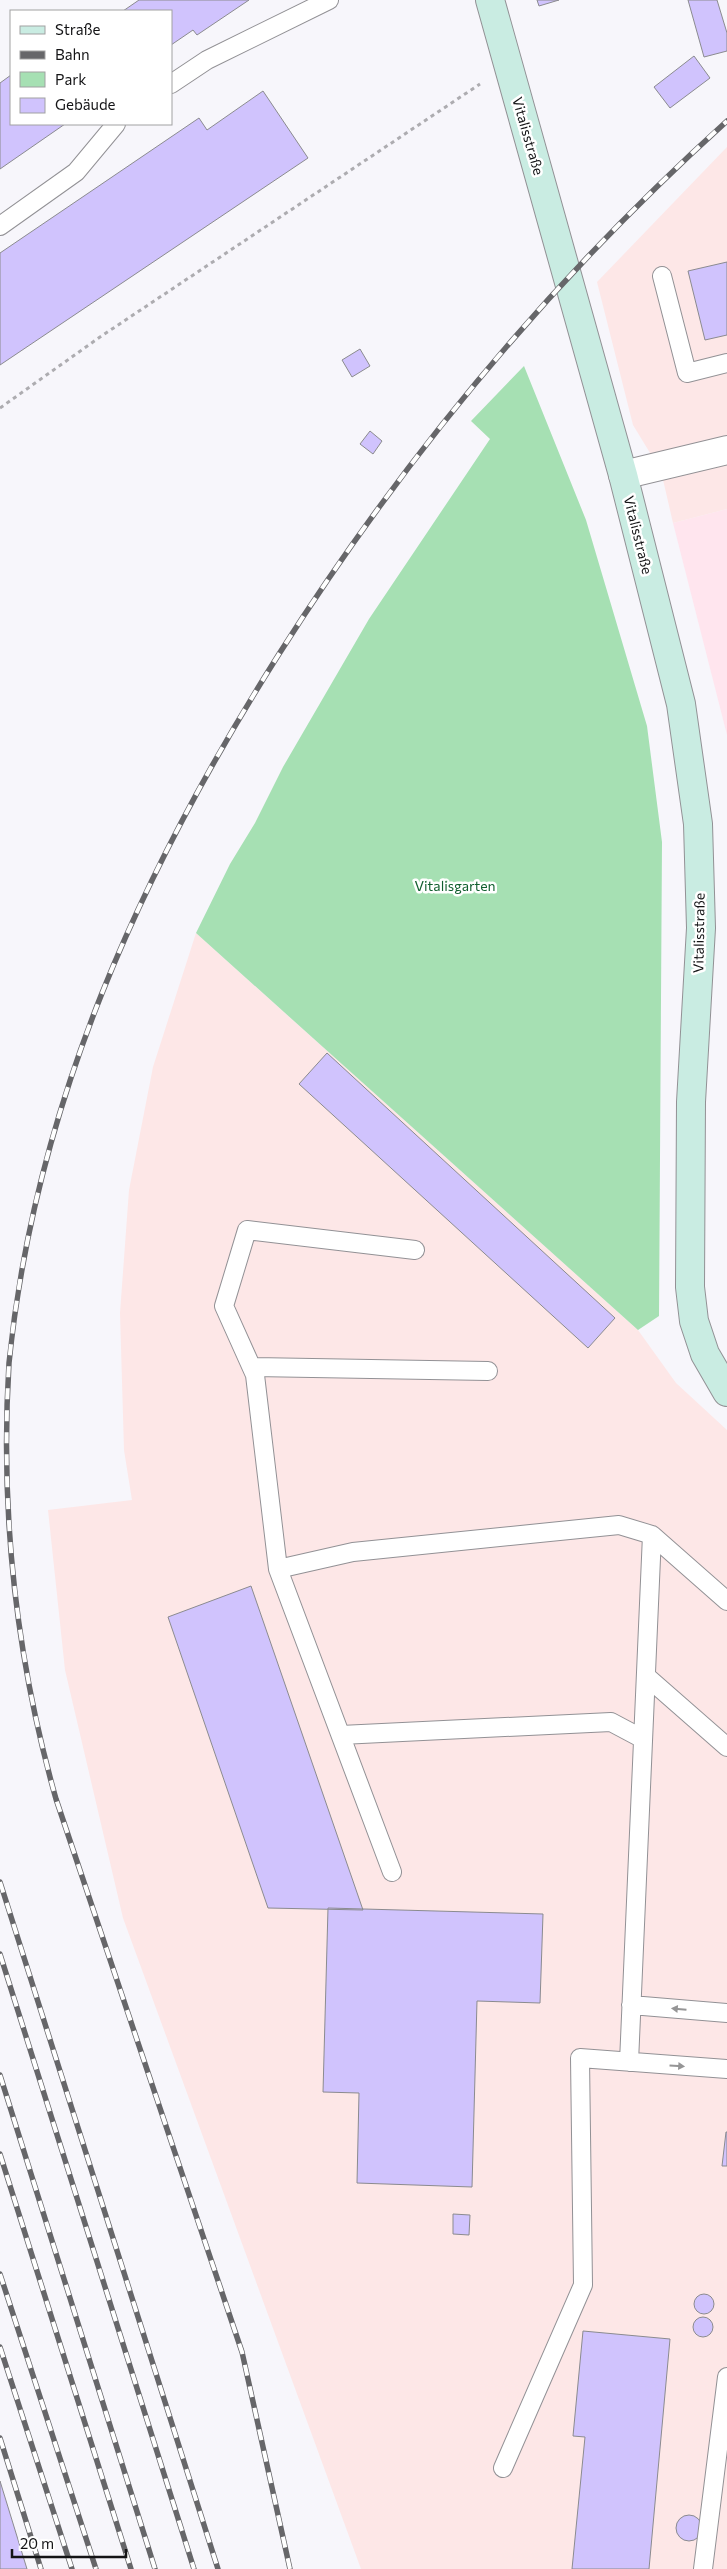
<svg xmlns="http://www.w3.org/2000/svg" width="727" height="2569" font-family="Commissioner,sans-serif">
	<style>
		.commercial { fill: #ffe5ee }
		.industrial { fill: #fde7e7 }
		.green { fill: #a6e0b3 }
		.building { fill: #d0c3fd; stroke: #8b8b8f }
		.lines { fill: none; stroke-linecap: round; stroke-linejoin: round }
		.lane-casing { stroke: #929195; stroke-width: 20 }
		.street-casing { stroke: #929195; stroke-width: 30 }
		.secondary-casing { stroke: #929195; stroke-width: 30 }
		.path { stroke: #adacb0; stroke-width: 3; stroke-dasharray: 4 4; stroke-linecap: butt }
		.lane { stroke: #fff; stroke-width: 18 }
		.street { stroke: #fff; stroke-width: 28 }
		.secondary { stroke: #c9ece2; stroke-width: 28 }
		.rail-casing { stroke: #666669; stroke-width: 5.5 }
		.rail { stroke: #fff; stroke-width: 4; stroke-dasharray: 11; stroke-linecap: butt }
		.oneway { fill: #959596 }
		.labels { text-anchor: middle; stroke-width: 5; stroke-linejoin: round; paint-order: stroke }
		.street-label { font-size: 14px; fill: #141416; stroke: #fff }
		.park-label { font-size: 14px; fill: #105e2e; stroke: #fff }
	</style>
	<rect width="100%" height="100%" fill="#f7f6fb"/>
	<path class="commercial" d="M727,509V735L673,523Z"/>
	<path class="industrial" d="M727,147V509L673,523L661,471L633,425L597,282Z
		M196,933L638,1330L676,1383L727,1430V2569H361L123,1918L65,1670L48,1510L132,1500L124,1450L120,1313L129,1190L153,1067Z"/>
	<path class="green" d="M524,366L586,520L647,726L662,842L659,1316L638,1330L196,933L230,864L255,823L283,767L369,619L490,439L471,421Z"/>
	<path class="building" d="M139,0H249L197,35L193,30L171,45V11H123Z
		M537,0H559L539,6Z
		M688,0H717L727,33V51L704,57Z
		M694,56L710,78L670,108L654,87Z
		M11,75V124H65L0,169V83Z
		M263,91L308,158L0,365V253L199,118L207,130Z
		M727,262V335L705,340L688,271Z
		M360,349L370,366L352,377L342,360Z
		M370,431L382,441L373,454L360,444Z
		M327,1053L615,1318L588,1348L299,1084Z
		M251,1586L363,1910L268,1908L168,1617Z
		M328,1908L543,1914L540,2003L477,2001L472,2187L357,2183L359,2093L323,2092Z
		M726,2132H727V2166H722Z
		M453,2214L470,2215L469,2235L453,2234Z
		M694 2304a10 10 0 1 1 20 0a10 10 0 1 1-20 0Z
		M693 2327a10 10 0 1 1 20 0a10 10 0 1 1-20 0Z
		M583,2331L670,2339L649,2569H572L585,2437L573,2436Z
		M0,2481L27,2569H0Z
		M676 2528a13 13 0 1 1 26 0a13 13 0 1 1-26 0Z"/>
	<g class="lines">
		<g class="lane-casing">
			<path id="lane" d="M171,84L207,60L329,0
				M0,226L76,172L116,124
				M662,276L687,373L727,363
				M415,1250L247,1230L224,1306L255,1375L278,1569L353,1552L619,1525L652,1535L629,2062
				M252,1367L488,1371
				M652,1535L727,1601
				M278,1569L392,1872
				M646,1676L727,1747
				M341,1735L611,1722L643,1739
				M631,2005L727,2013
				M503,2468L583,2285L580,2058L727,2069
				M703,2569L727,2377"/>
		</g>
		<g class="street-casing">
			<path id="street" d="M623,475L727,450"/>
		</g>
		<g class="secondary-casing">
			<path id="secondary" d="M490,0L623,475L681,704L698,824L701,928L691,1102L690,1287L694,1321L705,1354L727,1392"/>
		</g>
		<path class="path" d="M0,408L100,337L480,84"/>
		<use href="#lane" class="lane"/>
		<use href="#street" class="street"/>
		<use href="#secondary" class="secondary"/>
		<g class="rail-casing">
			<path id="rail" d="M0,1882L218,2569
				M0,1954L194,2569
				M0,2075L155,2569
				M0,2154L131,2569
				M0,2274L96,2569
				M0,2347L72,2569
				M0,2438L41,2569
				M290,2569L242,2352L56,1799C16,1658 0,1510 9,1363C35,1104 141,872 279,654C404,457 553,278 727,121"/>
		</g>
		<use href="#rail" class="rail"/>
	</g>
	<defs><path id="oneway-solid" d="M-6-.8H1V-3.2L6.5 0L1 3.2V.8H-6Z" transform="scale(1.25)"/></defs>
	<g class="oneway">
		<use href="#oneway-solid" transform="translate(679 2009) rotate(-175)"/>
		<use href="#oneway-solid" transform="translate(677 2066) rotate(4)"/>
	</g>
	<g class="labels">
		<g class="street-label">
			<text transform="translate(528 136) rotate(74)" y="5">Vitalisstraße</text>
			<text transform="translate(638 535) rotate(76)" y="5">Vitalisstraße</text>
			<text transform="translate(699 933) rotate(-89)" y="5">Vitalisstraße</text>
		</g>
		<g class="park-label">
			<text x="455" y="891">Vitalisgarten</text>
		</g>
	</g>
	<rect x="10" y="10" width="162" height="115" fill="#ffffff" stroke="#a1a1a2"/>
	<rect x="20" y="26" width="25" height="8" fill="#c9ece2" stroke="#a1a1a2"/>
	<text x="55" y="35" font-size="15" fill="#141416">Straße</text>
	<rect x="20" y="51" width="25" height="8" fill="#666669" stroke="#a1a1a2"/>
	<text x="55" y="60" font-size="15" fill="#141416">Bahn</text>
	<rect x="20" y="72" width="25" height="15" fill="#a6e0b3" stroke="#a1a1a2"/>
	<text x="55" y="85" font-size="15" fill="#141416">Park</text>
	<rect x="20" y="98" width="25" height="15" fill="#d0c3fd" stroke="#a1a1a2"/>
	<text x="55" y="110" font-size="15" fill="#141416">Gebäude</text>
	<path d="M12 2549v8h114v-8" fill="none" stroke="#141416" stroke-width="2.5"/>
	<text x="20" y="2549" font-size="15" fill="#141416" stroke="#ffffff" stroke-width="4" paint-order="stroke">20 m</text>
</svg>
